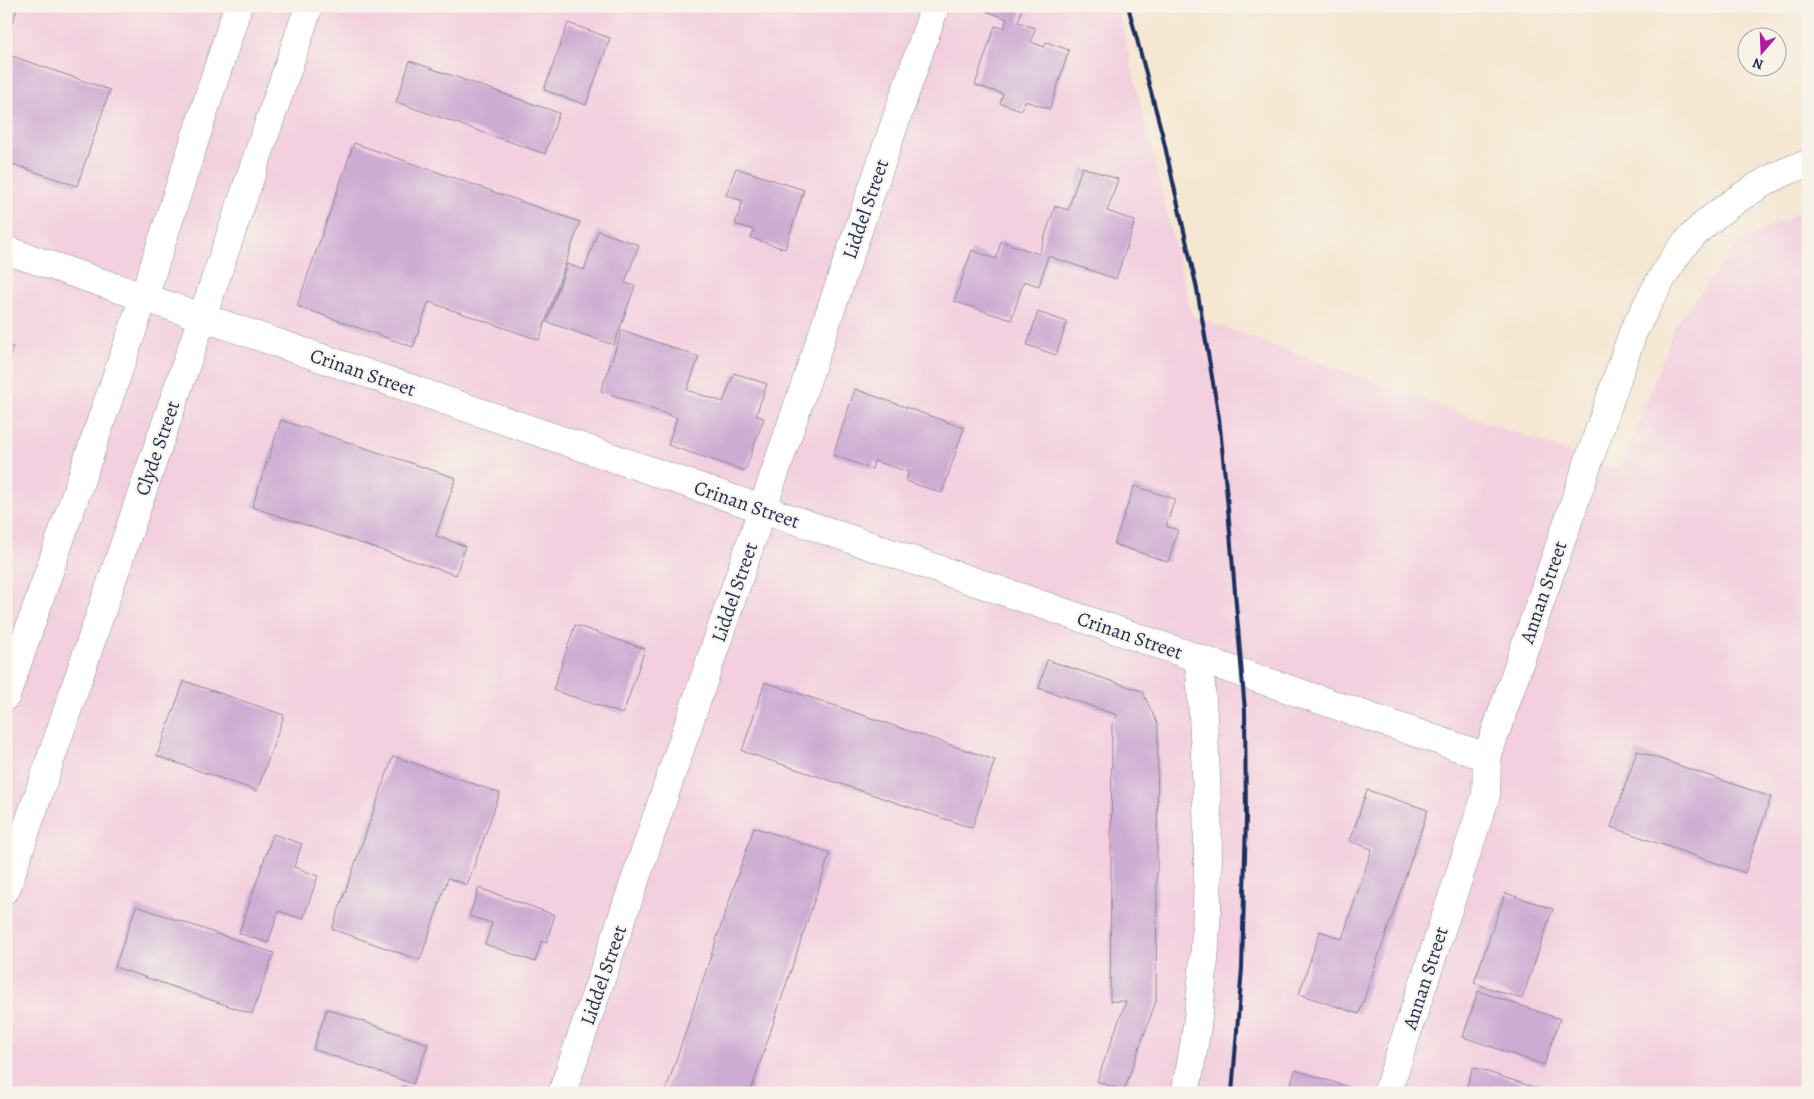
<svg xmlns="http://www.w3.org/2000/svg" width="1814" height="1099" font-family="Alegreya,serif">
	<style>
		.built { fill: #f3cfdf }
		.building { fill: #ceabd3 }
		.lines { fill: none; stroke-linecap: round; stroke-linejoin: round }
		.minor-casing { stroke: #888b98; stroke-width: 29 }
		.trunk-casing { stroke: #888b98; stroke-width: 29 }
		.minor { stroke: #fff; stroke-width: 28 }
		.trunk { stroke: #fff; stroke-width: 28 }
		.rail { stroke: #1b2f5e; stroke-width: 4 }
		.labels { text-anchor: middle; stroke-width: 4; stroke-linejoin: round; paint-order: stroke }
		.street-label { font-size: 20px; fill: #1b2f5e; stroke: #f7f3e8 }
	</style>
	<rect width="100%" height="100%" fill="#f7f3e8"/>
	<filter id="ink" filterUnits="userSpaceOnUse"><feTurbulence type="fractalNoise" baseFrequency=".02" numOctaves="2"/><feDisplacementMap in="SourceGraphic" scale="10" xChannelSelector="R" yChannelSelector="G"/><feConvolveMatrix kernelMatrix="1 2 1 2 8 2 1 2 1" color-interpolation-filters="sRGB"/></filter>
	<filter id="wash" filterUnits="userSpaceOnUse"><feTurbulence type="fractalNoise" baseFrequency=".0096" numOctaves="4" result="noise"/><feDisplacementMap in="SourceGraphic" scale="20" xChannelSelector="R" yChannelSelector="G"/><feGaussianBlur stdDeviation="1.12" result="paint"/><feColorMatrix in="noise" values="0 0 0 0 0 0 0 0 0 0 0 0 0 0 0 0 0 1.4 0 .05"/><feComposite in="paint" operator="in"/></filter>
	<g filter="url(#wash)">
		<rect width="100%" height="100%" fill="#f5e7d2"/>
		<path class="built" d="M6,6H1117L1192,316L1621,471L1675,325L1741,240L1808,209V1093H6Z"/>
		<g id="blocks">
			<path class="building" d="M6,6H18L10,29L6,28Z
				M108,6H123L122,11Z
				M988,6H1023L1018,22L1035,28L1031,42L1044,47L1046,42L1069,50L1050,109L1025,101L1022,110L1000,103L1003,94L975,85L995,26L1004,28L1007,19L986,11Z
				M568,23L610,38L586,105L544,90Z
				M6,54L110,90L77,186L6,162Z
				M410,61L559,113L545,154L396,102Z
				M354,143L580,222L539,340L429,302L413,347L297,306Z
				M1082,167L1118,179L1107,211L1135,221L1116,279L1048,256L1039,286L1024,281L1011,320L954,301L972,250L996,259L1001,241L1039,254L1055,206L1068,210Z
				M736,168L804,190L785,249L751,238L754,230L735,224L743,201L726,195Z
				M598,231L639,245L625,283L635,286L614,345L547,322L567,264L584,270Z
				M1038,312L1067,322L1056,355L1027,345Z
				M622,330L699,357L687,390L723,402L734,373L767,384L756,415L764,418L745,471L668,445L677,418L601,391Z
				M6,345L13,347L7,364H6Z
				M855,389L964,428L942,493L906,481L909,472L874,461L872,469L833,455Z
				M281,420L456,478L436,536L465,546L456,575L252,507Z
				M1134,486L1175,499L1166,526L1178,530L1168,562L1114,544Z
				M575,625L645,649L623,714L553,690Z
				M1047,660L1142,691L1158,725L1156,1001L1124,1091L1097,1081L1126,1001H1110L1112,724L1117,715L1039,688Z
				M184,681L284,715L257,791L157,756Z
				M765,682L995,760L972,828L742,751Z
				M1637,751L1771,797L1745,873L1611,827Z
				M393,756L500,793L467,885L448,878L420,960L332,929Z
				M1367,790L1428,810L1359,1014L1299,994L1320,931L1342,939L1372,849L1350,841Z
				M754,827L830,853L750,1093H665Z
				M273,834L302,844L294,867L318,876L303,919L279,911L268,943L239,933Z
				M479,888L555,915L546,943L542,941L535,962L485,944L492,923L469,916Z
				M1505,893L1553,909L1522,999L1474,983Z
				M136,906L274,953L252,1014L115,967Z
				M1478,991L1560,1019L1544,1065L1463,1037Z
				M327,1009L428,1044L413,1084L313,1049Z
				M1473,1067L1539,1089L1537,1093H1465Z
				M1295,1070L1349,1087L1347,1093H1288Z
				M402,1086L419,1092V1093H399Z"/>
		</g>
	</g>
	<g filter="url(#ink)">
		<use href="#blocks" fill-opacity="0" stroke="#888b98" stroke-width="1"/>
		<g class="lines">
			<g class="minor-casing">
				<path id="minor" d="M6,250L1487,757
					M562,1093L935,6
					M1185,1093C1216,951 1210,803 1199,659
					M1387,1093L1486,795L1487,757L1633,332C1648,304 1662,274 1681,249C1706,217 1768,174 1808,164"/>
			</g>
			<g class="trunk-casing">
				<path id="trunk" d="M6,696L144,297L238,6
					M6,889L309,6"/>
			</g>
			<use href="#minor" class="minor"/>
			<use href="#trunk" class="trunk"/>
			<path class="rail" d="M1128,6L1162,133L1197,289L1219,418L1227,497L1245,711L1246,818L1242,968L1232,1093"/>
		</g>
	</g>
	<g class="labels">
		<g class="street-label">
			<text transform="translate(865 209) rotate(-71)" y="7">Liddel Street</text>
			<text transform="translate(363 372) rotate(19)" y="7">Crinan Street</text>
			<text transform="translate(157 448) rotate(-71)" y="7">Clyde Street</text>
			<text transform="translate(747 504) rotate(19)" y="7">Crinan Street</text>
			<text transform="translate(734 592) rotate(-71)" y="7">Liddel Street</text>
			<text transform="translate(1543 592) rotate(-71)" y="7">Annan Street</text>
			<text transform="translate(1130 635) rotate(19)" y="7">Crinan Street</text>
			<text transform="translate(603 975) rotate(-71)" y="7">Liddel Street</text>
			<text transform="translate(1425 978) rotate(-72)" y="7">Annan Street</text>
		</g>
	</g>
	<rect width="1814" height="1099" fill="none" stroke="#f7f3e8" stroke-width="25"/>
	<g transform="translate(1762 52) rotate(199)"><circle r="24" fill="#f7f3e8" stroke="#9fa5b1"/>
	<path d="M0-4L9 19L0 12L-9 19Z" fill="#b5179e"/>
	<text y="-8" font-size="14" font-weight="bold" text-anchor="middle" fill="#1b2f5e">N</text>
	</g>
</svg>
